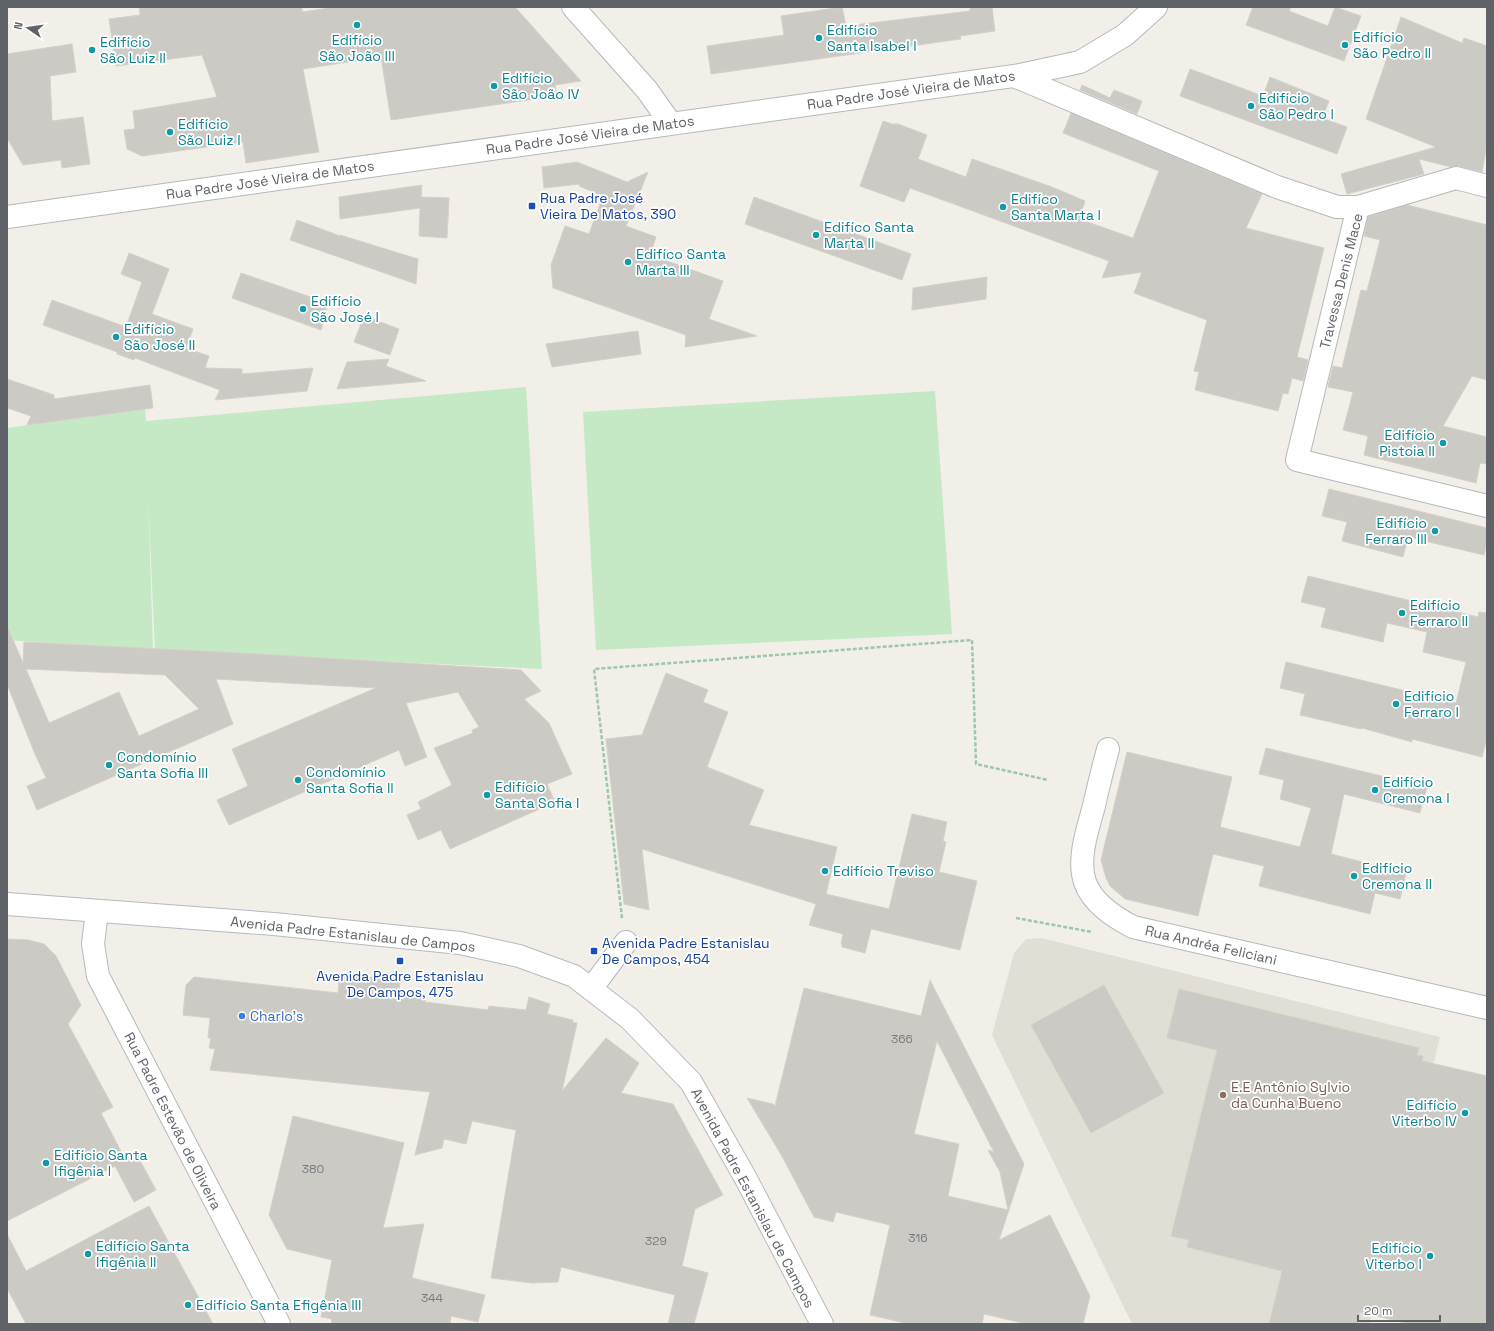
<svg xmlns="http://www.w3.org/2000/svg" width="1494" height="1331" font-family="'Space Grotesk',sans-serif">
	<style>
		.education { fill: #e1ded6 }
		.park { fill: #c5e8c5 }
		.building { fill: #cccac5; stroke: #d6d1c6; fill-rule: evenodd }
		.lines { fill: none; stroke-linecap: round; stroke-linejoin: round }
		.street-casing { stroke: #b5b8bc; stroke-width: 24 }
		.secondary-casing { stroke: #b6babf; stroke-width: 24 }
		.path { stroke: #9cc7a9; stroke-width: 2.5; stroke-dasharray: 4 2; stroke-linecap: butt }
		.street { stroke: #fff; stroke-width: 22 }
		.secondary { stroke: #fff; stroke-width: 22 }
		.culture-dot { fill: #0f9aa8; stroke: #fff; stroke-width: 1.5 }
		.transit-dot { fill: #1a4fb4; stroke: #fff; stroke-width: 1.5 }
		.shop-dot { fill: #3f7fe0; stroke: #fff; stroke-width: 1.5 }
		.education-dot { fill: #8d6e63; stroke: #fff; stroke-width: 1.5 }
		.labels { text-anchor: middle; stroke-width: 3.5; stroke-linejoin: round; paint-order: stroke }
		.number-label { font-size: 12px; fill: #7a7d7f }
		.culture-label { font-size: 14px; fill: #0d838f; stroke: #fff; text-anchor: start }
		.street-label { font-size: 14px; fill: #5f6368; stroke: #fff }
		.transit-label { font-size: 14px; fill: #164399; stroke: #fff; text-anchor: start }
		.shop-label { font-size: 14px; fill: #366cbe; stroke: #fff; text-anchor: start }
		.education-label { font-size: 14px; fill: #785e54; stroke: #fff; text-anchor: start }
	</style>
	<rect width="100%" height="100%" fill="#f1efe8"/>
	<path class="education" d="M1042,938L1440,1037L1370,1324H1132L992,1035L1014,953L1026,939Z"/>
	<path class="park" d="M526,387L542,669L155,650L148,495L153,650L7,640V428L145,409L146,421Z
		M935,391L952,634L596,650L583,412Z"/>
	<path class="building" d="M139,7H302V12L336,7H515L581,81L555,85L556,96L391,120L381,57L303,69L319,152L246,163L243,142L142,156L127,149L124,130L135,129L133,111L217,97L202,55L116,66L109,19L140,15Z
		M842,7L846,26L970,11V7H992L995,31L960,36L961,39L711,74L707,46L784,35L781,16Z
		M1253,7H1291L1289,11L1328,26L1335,7L1361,16L1344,61L1246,25Z
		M1401,17L1462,43L1464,38L1487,46V144L1482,172L1459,166L1451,167L1419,159L1424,174L1347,194L1341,174L1436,147L1366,119Z
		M72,44L76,72L50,76L52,121L83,117L90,164L62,168L61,160L23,165L7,138V54Z
		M1190,69L1263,96L1270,77L1329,101L1322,118L1347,127L1337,154L1180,96Z
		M1082,85L1110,98L1114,90L1142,101L1137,114L1080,90Z
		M1071,113L1262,194L1246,228L1324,248L1297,357L1308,360L1303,381L1292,378L1288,394L1283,393L1278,411L1195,390L1199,372L1194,371L1207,320L1134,293L1142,272L1102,278L1109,261L910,188L904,202L860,186L883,121L892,124H898L927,135L918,159L966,177L972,159L1052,187L1085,201L1079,219L1133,238L1159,171L1063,133Z
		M577,162L627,182L648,172L626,226L656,237L650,255L723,281L709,319L757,336L685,347L686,335L553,288L551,265L565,226L589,234L603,196L579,186L580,184L544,188L542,167Z
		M422,185L421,197L449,198L447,238L419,236L420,208L340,219L339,197Z
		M754,197L911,254L902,280L745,224Z
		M1407,205L1487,225V380L1472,376L1443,426L1487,437V464L1480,463L1476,483L1364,455L1368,436L1343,430L1353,392L1328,387L1333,366L1342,368L1361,290L1367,291L1380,240L1364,236L1368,217Z
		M297,220L340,236V235L418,259L416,284L290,240Z
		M129,253L169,269L152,314L193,329L186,348L209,356L205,368L242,369V374L313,368L307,391L215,400L220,390L135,358L134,360L117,354V352L43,325L52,300L126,327L142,282L121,274Z
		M241,273L328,303L321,330L232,298Z
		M987,277L986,299L912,310L913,288Z
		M364,316L399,329L390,355L354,342Z
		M638,331L641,354L552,367L546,344Z
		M389,359L386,366L426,381L337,389L347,362Z
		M7,379L54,395V399L150,385L153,408L27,425L31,416L7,408Z
		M1329,489L1487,528V542L1484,555L1408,537L1403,557L1342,541L1347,522L1322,516Z
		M1308,576L1478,617L1479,612L1487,613V738L1482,757L1412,739V742L1362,728L1361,729L1300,715L1305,694L1280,688L1286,662L1456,703L1466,662L1423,652L1427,632L1387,623L1383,642L1321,627L1326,608L1301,602Z
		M7,626L23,663L24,642L259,654L521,670L541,691L524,699L549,723L572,774L547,784L555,802L450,849L441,830L418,840L407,815L421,809L418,802L452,785L434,748L473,733L472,730L479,727L458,692L406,703L427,757L405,766L399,750L229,825L217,800L248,786L232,749L376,688L216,679L233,724L37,810L27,786L46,778L35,754L7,684ZM26,669L165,675L199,709L139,736L119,692L49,723Z
		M666,673L708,690L703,702L728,712L707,767L764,790L749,825L837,847L826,894L889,909L912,814L947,822L943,841L946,842L939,872L977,881L960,950L871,929L865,953L842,947V944H841L843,934L809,925L816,904L642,849L649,910L624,904L606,739L642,735Z
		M1266,748L1427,787L1420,813L1344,794L1331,854L1406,873L1400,899L1375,893L1370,914L1259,886L1264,866L1213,854L1198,916L1125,899L1110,886L1106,878L1101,860L1127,752L1232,777L1220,827L1300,847L1311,808L1280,799L1284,780L1259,774Z
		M7,939L29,940L44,944L56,956L81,1005L68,1024L113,1107L101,1113L125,1159L136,1153L156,1190L134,1202L115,1166L7,1221Z
		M340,973L400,981L399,993L426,996L425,1002L488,1010L489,1006L526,1010L529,997L550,1004L547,1014L573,1020L572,1022L577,1023L562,1091L606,1038L639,1063L621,1093L673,1104L723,1195L695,1209L682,1266L708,1273L694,1324H668L675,1295L561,1267L558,1282L532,1283L491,1278L516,1130L472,1121L466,1144L444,1139L442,1148L415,1155L430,1092L210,1070L215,1049L209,1048L211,1038H208L210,1018L183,1015L186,985L194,977L338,993Z
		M930,980L1024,1164L999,1240L1050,1215L1090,1296L1083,1324H1027L984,1314L982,1324H909L870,1315L890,1225L836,1212L833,1222L814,1217L783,1158L747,1098L773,1104L775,1106L804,988L921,1016ZM937,1041L994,1152L988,1150L1000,1172L1008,1210L948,1196L959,1144L914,1134Z
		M1104,985L1164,1093L1091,1133L1031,1025Z
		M1179,989L1419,1048L1417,1055L1423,1056L1422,1061L1487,1076V1324H1409L1360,1312L1357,1324H1269L1282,1271L1187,1247L1189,1240L1171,1236L1217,1050L1167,1038Z
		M293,1116L404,1143L383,1228L424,1224L412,1278L485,1295L478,1322L451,1316L450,1324H331L332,1319L321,1317L332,1260L287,1249L269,1215Z
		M149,1206L213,1324H26L7,1288V1234L26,1271Z"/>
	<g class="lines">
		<g class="street-casing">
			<path id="street" d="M573,7L647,90L671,124
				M1014,76L1277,187L1337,207H1358L1456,178L1487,186
				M1358,207L1297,460L1487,506
				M7,217L1020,75L1080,62L1125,35L1156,7
				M1108,749C1103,768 1098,787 1094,806C1088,828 1077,859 1085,882C1092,903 1114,917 1133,927L1487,1008
				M97,911L93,944L98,976L279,1324
				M591,989L626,942"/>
		</g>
		<g class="secondary-casing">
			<path id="secondary" d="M7,904L274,924L460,943L519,956L574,976L630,1019L691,1082L745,1177L822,1324"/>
		</g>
		<path class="path" d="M622,918L594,669L972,640L976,764L1048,780
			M1016,918L1092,932"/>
		<use href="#street" class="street"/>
		<use href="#secondary" class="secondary"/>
	</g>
	<g class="culture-dot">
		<circle cx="357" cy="25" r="4"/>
		<circle cx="819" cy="38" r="4"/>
		<circle cx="1345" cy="45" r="4"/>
		<circle cx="92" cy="50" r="4"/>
		<circle cx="494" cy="86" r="4"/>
		<circle cx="1251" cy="106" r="4"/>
		<circle cx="170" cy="132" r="4"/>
		<circle cx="1003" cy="207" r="4"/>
		<circle cx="816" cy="235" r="4"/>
		<circle cx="628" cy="262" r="4"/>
		<circle cx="303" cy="309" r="4"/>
		<circle cx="116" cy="337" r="4"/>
		<circle cx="1443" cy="443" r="4"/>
		<circle cx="1435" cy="531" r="4"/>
		<circle cx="1402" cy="613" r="4"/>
		<circle cx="1396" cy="704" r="4"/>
		<circle cx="109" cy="765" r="4"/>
		<circle cx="298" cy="780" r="4"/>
		<circle cx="1375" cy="790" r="4"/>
		<circle cx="487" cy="795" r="4"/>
		<circle cx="825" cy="871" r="4"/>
		<circle cx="1354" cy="876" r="4"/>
		<circle cx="1465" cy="1113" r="4"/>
		<circle cx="46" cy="1163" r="4"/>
		<circle cx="88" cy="1254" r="4"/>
		<circle cx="1430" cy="1256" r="4"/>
		<circle cx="188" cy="1305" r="4"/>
	</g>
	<g class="transit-dot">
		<rect x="528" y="202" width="8" height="8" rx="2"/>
		<rect x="590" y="947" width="8" height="8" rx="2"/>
		<rect x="396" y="957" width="8" height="8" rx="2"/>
	</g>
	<circle class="shop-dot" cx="242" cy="1016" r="4"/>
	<circle class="education-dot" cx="1223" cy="1095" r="4"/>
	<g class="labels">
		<g class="number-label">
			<text x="902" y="1043">366</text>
			<text x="313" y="1173">380</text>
			<text x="918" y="1242">316</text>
			<text x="656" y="1245">329</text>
			<text x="432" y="1302">344</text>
		</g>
		<g class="culture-label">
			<text x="827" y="35">Edifício<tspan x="827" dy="16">Santa Isabel I</tspan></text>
			<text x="1353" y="42">Edifício<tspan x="1353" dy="16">São Pedro II</tspan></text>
			<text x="357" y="45" text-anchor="middle">Edifício<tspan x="357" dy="16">São João III</tspan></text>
			<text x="100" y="47">Edifício<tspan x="100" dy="16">São Luiz II</tspan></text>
			<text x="502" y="83">Edifício<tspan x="502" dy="16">São João IV</tspan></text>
			<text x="1259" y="103">Edifício<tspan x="1259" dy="16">São Pedro I</tspan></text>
			<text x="178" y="129">Edifício<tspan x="178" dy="16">São Luiz I</tspan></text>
			<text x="1011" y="204">Edifíco<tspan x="1011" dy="16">Santa Marta I</tspan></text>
			<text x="824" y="232">Edifíco Santa<tspan x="824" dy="16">Marta II</tspan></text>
			<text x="636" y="259">Edifíco Santa<tspan x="636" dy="16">Marta III</tspan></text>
			<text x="311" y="306">Edifício<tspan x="311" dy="16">São José I</tspan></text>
			<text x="124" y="334">Edifício<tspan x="124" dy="16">São José II</tspan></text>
			<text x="1435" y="440" text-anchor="end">Edifício<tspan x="1435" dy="16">Pistoia II</tspan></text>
			<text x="1427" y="528" text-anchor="end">Edifício<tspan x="1427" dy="16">Ferraro III</tspan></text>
			<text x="1410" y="610">Edifício<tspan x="1410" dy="16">Ferraro II</tspan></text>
			<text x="1404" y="701">Edifício<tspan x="1404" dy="16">Ferraro I</tspan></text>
			<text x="117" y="762">Condomínio<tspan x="117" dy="16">Santa Sofia III</tspan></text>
			<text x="306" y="777">Condomínio<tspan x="306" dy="16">Santa Sofia II</tspan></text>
			<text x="1383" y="787">Edifício<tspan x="1383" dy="16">Cremona I</tspan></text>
			<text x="495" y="792">Edifício<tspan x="495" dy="16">Santa Sofia I</tspan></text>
			<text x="1362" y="873">Edifício<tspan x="1362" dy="16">Cremona II</tspan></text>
			<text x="833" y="876">Edifício Treviso</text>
			<text x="1457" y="1110" text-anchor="end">Edifício<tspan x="1457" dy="16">Viterbo IV</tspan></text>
			<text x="54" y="1160">Edifício Santa<tspan x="54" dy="16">Ifigênia I</tspan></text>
			<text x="96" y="1251">Edifício Santa<tspan x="96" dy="16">Ifigênia II</tspan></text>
			<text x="1422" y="1253" text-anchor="end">Edifício<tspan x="1422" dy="16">Viterbo I</tspan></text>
			<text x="196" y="1310">Edifício Santa Efigênia III</text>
		</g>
		<g class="street-label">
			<text transform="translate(911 90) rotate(-8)" y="5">Rua Padre José Vieira de Matos</text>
			<text transform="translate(590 135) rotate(-8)" y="5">Rua Padre José Vieira de Matos</text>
			<text transform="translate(270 180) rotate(-8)" y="5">Rua Padre José Vieira de Matos</text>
			<text transform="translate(1341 281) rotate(-76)" y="5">Travessa Denis Mace</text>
			<text transform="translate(353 934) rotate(6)" y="5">Avenida Padre Estanislau de Campos</text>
			<text transform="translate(1211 945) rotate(13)" y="5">Rua Andréa Feliciani</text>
			<text transform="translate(173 1121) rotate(63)" y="5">Rua Padre Estevão de Oliveira</text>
			<text transform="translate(753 1198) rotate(62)" y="5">Avenida Padre Estanislau de Campos</text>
		</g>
		<g class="transit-label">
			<text x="540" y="203">Rua Padre José<tspan x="540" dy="16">Vieira De Matos, 390</tspan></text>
			<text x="602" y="948">Avenida Padre Estanislau<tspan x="602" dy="16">De Campos, 454</tspan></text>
			<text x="400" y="981" text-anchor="middle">Avenida Padre Estanislau<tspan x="400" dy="16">De Campos, 475</tspan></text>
		</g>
		<g class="shop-label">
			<text x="250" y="1021">Charlo's</text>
		</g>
		<g class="education-label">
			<text x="1231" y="1092">E.E Antônio Sylvio<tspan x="1231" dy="16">da Cunha Bueno</tspan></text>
		</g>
	</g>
	<rect width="1494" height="1331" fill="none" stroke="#5f6368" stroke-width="16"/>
	<g transform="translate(28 28) rotate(283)" stroke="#ffffff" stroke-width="3" paint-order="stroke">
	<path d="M0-3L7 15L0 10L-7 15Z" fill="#5f6368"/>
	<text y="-6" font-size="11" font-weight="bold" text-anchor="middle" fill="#5f6368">N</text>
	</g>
	<path d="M1358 1315v6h82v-6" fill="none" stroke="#5f6368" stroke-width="2"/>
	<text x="1364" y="1315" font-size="12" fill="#5f6368" stroke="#ffffff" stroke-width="3" paint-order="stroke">20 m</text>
</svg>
